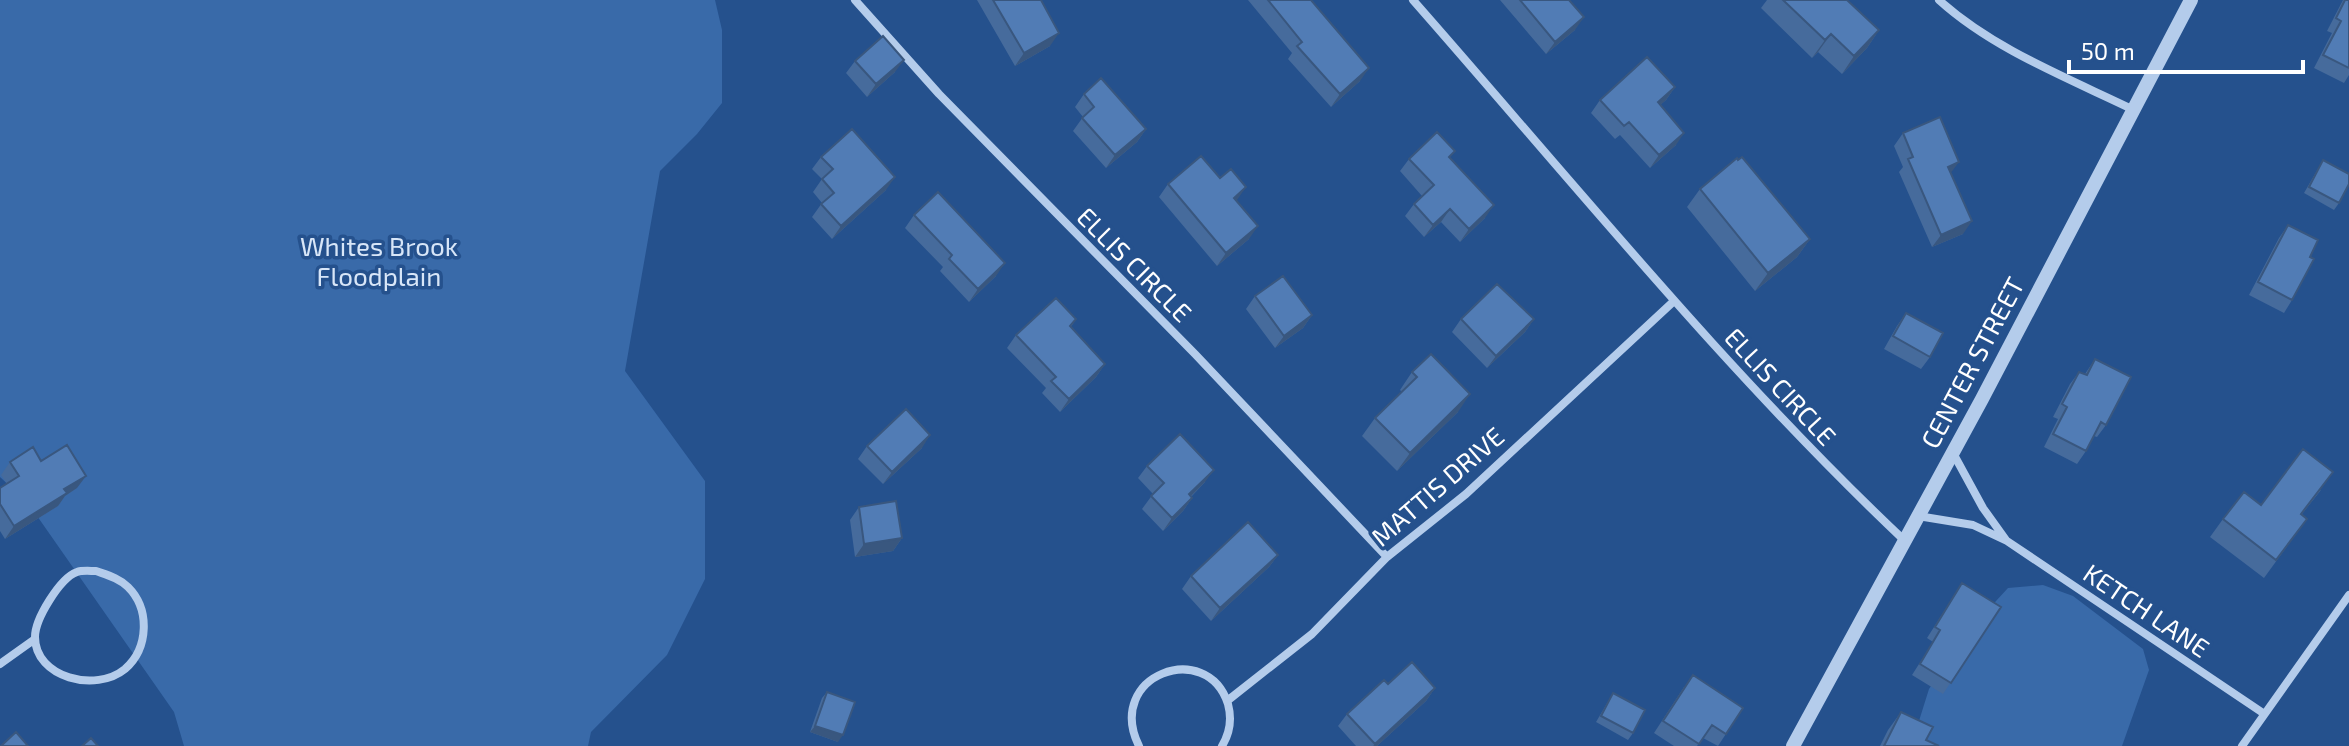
<svg xmlns="http://www.w3.org/2000/svg" width="2349" height="746" font-family="'Exo 2',sans-serif">
	<style>
		.green { fill: #396aa9 }
		.lines { fill: none; stroke-linecap: round; stroke-linejoin: round }
		.minor { stroke: #b4cceb; stroke-width: 8 }
		.tertiary { stroke: #b4cceb; stroke-width: 14 }
		.wall { fill: #466b9c }
		.shaded-wall { fill: #39577f }
		.building { fill: #517cb5; stroke: #39577f; stroke-width: 2 }
		.labels { text-anchor: middle; stroke-width: 7; stroke-linejoin: round; paint-order: stroke }
		.park-label { font-size: 26px; fill: #d8e6f8; stroke: #25518d }
		.street-label { font-size: 26px; fill: #fff; stroke: #25518d }
	</style>
	<rect width="100%" height="100%" fill="#25518d"/>
	<path class="green" d="M0,0H715L722,30V103L697,134L660,171L625,371L705,481V579L667,655L591,732L588,746H184L174,712L28,503L0,477Z
		M2043,585L2073,596L2143,649L2149,670L2122,746H1916L1913,740L1929,689L1972,627L2008,588Z"/>
	<g class="lines">
		<path class="minor" d="M855,0L939,94L1195,354L1387,557
			M1413,0C1574,183 1727,373 1905,541
			M1939,0C1993,49 2068,78 2134,110
			M1953,453L1983,508L2006,540
			M1918,516L1973,525L2007,541L2263,713
			M96,571C107,575 119,578 128,587C150,609 149,648 125,669C96,693 35,678 35,637C35,619 60,578 77,572C82,570 90,571 96,571Z
			M0,664L35,639
			M1227,701L1312,634L1387,557L1466,494L1674,301
			M1139,746C1104,675 1207,638 1228,704C1232,719 1230,733 1222,746
			M2242,746L2349,595"/>
		<path class="tertiary" d="M1793,746L1982,399L2191,0"/>
	</g>
	<path class="wall" d="M977,0H1041L1050,46L1015,66Z
		M1248,0H1311L1360,81L1331,107L1288,59L1292,53Z
		M1500,0H1569L1575,30L1546,54Z
		M1767,0H1847L1879,30L1867,48L1842,74L1818,52L1812,58L1761,8Z
		M2343,0H2349V75L2344,83L2314,68L2332,33L2327,31Z
		M855,61L895,72L867,97L846,73Z
		M1675,87L1666,100L1660,105L1676,145L1650,168L1620,135L1615,139L1591,113L1600,100Z
		M1084,94L1146,129L1137,142L1106,168L1073,131L1083,117L1075,107Z
		M1903,133L1963,234L1932,247L1899,172L1903,167L1894,146Z
		M821,157L886,190L832,239L812,217L822,203L813,192L822,179L812,169Z
		M1450,158L1485,218L1460,242L1441,222L1424,237L1405,216L1414,204L1422,196L1400,171L1409,159Z
		M2323,160L2339,203L2334,210L2304,193Z
		M1168,184L1237,201L1249,239L1217,266L1159,197Z
		M1700,189L1810,239L1797,257L1755,291L1687,207Z
		M914,215L996,276L969,302L940,271L943,267L905,228Z
		M2288,225L2292,300L2284,313L2249,295L2279,238Z
		M1255,296L1312,315L1303,328L1275,348L1246,309Z
		M1906,313L1930,357L1921,369L1884,349L1897,326Z
		M1076,319L1071,327L1105,364L1096,377L1060,412L1042,393L1046,388L1007,348L1016,335Z
		M1461,319H1534L1525,332L1487,368L1452,332Z
		M2095,359L2106,425L2097,437L2094,436L2086,451L2077,464L2044,447L2058,419L2053,417L2070,384L2079,372L2085,374Z
		M1412,372L1458,412L1397,471L1362,436L1375,418L1402,392L1400,390Z
		M867,446L922,448L883,484L858,459Z
		M41,461L77,488L65,496L58,506L5,539L0,531V488L7,484L1,475L10,462Z
		M1147,466L1205,482L1191,497L1192,498L1183,511L1163,531L1142,509L1153,494L1138,478Z
		M2321,490L2302,514L2307,519L2264,578L2210,537L2223,519L2261,505Z
		M859,507L902,538L893,551L855,557L850,520Z
		M1278,555L1269,567L1211,621L1182,589L1191,576Z
		M1962,583L2001,607L1943,694L1912,675L1933,642L1927,638Z
		M1388,684L1435,688L1426,701L1377,746H1356L1338,726L1347,714Z
		M1684,687L1743,708L1718,746L1703,738L1697,746H1674L1654,733Z
		M827,692L838,742L810,732L822,698Z
		M1613,693L1633,733L1628,740L1596,722Z
		M1901,712L1926,740L1939,746H1880L1888,730Z"/>
	<path class="shaded-wall" d="M1584,17L1575,30L1546,54L1555,42Z
		M1879,30L1867,48L1842,74L1854,56Z
		M1059,33L1050,46L1015,66L1024,53Z
		M1831,34L1818,52L1812,58L1825,40Z
		M904,60L895,72L867,97L876,84Z
		M1369,68L1360,81L1331,107L1340,94Z
		M1675,87L1666,100L1649,115L1658,102Z
		M1146,129L1137,142L1106,168L1115,155Z
		M1684,133L1676,145L1650,168L1659,155Z
		M1959,162L1950,174L1948,167Z
		M895,177L886,190L832,239L841,226Z
		M1246,187L1237,200L1225,210L1234,198Z
		M1494,205L1485,218L1460,242L1469,229Z
		M1450,209L1441,222L1424,237L1433,225Z
		M1972,221L1963,234L1932,247L1941,235Z
		M1258,226L1249,239L1217,266L1226,253Z
		M1810,239L1797,257L1755,291L1768,273Z
		M1005,263L996,276L969,302L978,289Z
		M1312,315L1303,328L1275,348L1284,336Z
		M1534,319L1525,332L1487,368L1496,356Z
		M1105,364L1096,377L1060,412L1069,399Z
		M1470,394L1458,412L1397,471L1410,453Z
		M930,435L922,448L883,484L892,472Z
		M1214,470L1205,482L1180,507L1189,494Z
		M86,476L77,488L65,496L58,506L5,539L14,526L64,489Z
		M1192,498L1183,511L1163,531L1172,518Z
		M902,538L893,551L855,557L864,544Z
		M1278,555L1269,567L1211,621L1220,608Z
		M1435,688L1426,701L1377,746H1373Z
		M815,726L843,735L838,742L810,732Z"/>
	<path class="building" d="M993,0H1041L1059,33L1024,53Z
		M1268,0H1311L1369,68L1340,94L1297,46L1302,42Z
		M1520,0H1569L1584,17L1555,42Z
		M1783,0H1847L1879,30L1854,56L1831,34L1825,40Z
		M2345,0H2349V68L2323,55L2341,21L2336,18Z
		M883,36L904,60L876,84L855,61Z
		M1647,57L1675,87L1658,102L1684,133L1659,155L1629,122L1624,126L1600,100Z
		M1101,78L1146,129L1115,155L1082,118L1094,107L1084,94Z
		M1940,117L1959,162L1948,167L1972,221L1941,235L1908,159L1913,157L1903,133Z
		M852,129L895,177L841,226L821,204L834,193L822,179L833,169L821,157Z
		M1437,132L1455,151L1449,157L1494,205L1469,229L1450,209L1433,225L1414,204L1434,185L1409,159Z
		M1201,156L1220,178L1231,169L1246,187L1234,198L1258,226L1226,253L1168,184Z
		M1742,157L1810,239L1768,273L1700,189L1737,158L1738,160Z
		M2323,160L2349,174V184L2339,203L2309,187Z
		M938,192L1005,263L978,289L949,259L952,255L914,215Z
		M2288,225L2318,240L2310,257L2314,259L2292,300L2258,282Z
		M1283,276L1312,315L1284,336L1255,296Z
		M1497,284L1534,319L1496,356L1461,319Z
		M1056,298L1076,319L1070,326L1105,364L1069,399L1051,381L1056,377L1016,335Z
		M1906,313L1943,333L1930,357L1893,336Z
		M1431,354L1470,394L1410,453L1375,418L1417,377L1412,372Z
		M2095,359L2131,377L2106,425L2101,422L2086,451L2053,434L2067,407L2062,404L2079,372L2087,375Z
		M906,409L930,435L892,472L867,446Z
		M1180,434L1214,470L1189,494L1192,498L1172,518L1151,496L1164,483L1147,466Z
		M67,445L86,476L64,489L67,493L14,526L0,504V488L19,476L10,462L33,447L41,461Z
		M2303,449L2333,472L2301,514L2307,519L2276,560L2223,519L2244,492L2261,505Z
		M896,501L902,538L864,544L859,507Z
		M1248,522L1278,555L1220,608L1191,576Z
		M1962,583L2001,607L1951,683L1920,664L1940,630L1935,627Z
		M1412,662L1435,688L1375,744L1347,714L1384,680L1388,684Z
		M1693,675L1743,708L1726,734L1712,725L1699,744L1663,721Z
		M827,692L855,702L843,735L815,726Z
		M1613,693L1645,710L1633,733L1601,716Z
		M1901,712L1933,727L1926,740L1939,746H1884Z
		M16,732L28,746H1Z
		M91,738L98,746H82Z"/>
	<g class="labels">
		<g class="park-label">
			<text x="379" y="256">Whites Brook<tspan x="379" dy="30">Floodplain</tspan></text>
		</g>
		<g class="street-label">
			<text transform="translate(1134 265) rotate(45)" y="9">ELLIS CIRCLE</text>
			<text transform="translate(1973 363) rotate(-62)" y="9">CENTER STREET</text>
			<text transform="translate(1780 387) rotate(47)" y="9">ELLIS CIRCLE</text>
			<text transform="translate(1438 487) rotate(-41)" y="9">MATTIS DRIVE</text>
			<text transform="translate(2146 611) rotate(34)" y="9">KETCH LANE</text>
		</g>
	</g>
	<path d="M2069 60v12h234v-12" fill="none" stroke="#ffffff" stroke-width="4"/>
	<text x="2081" y="60" font-size="24" fill="#ffffff" stroke="#25518d" stroke-width="6" paint-order="stroke">50 m</text>
</svg>
